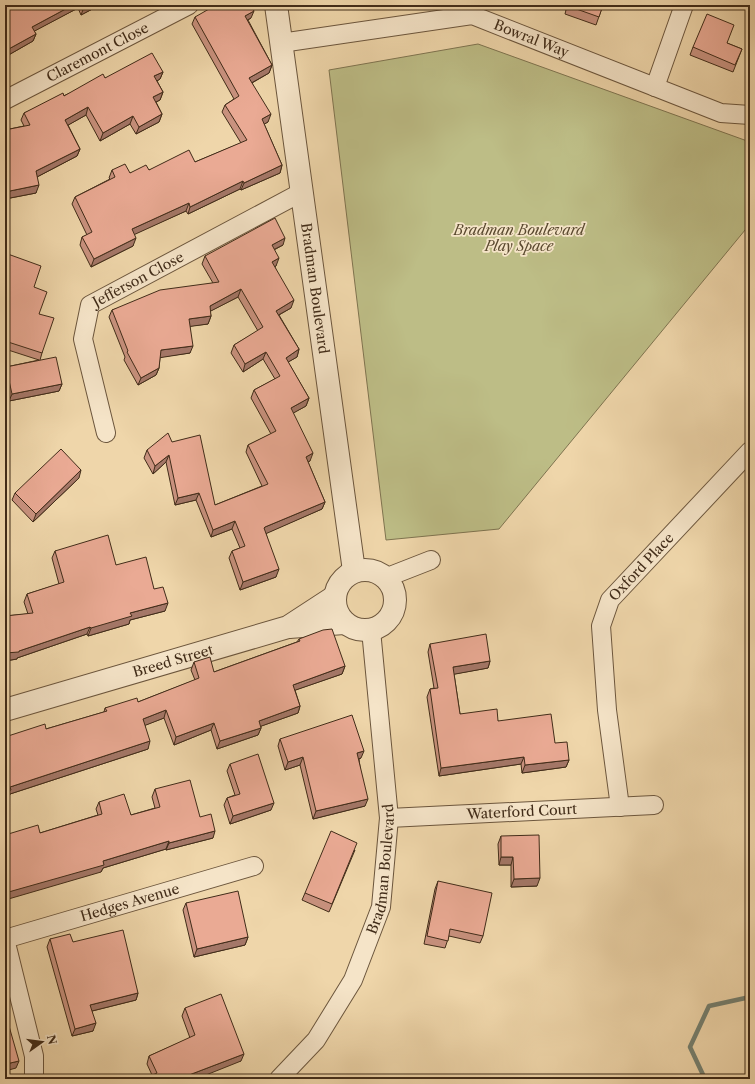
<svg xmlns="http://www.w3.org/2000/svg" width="755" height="1084" font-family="'Libre Caslon Text',serif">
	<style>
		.green { fill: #bdbd86; stroke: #7f7450 }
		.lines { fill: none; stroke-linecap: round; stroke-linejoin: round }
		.stream { stroke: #768171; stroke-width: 4.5 }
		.minor-casing { stroke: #6c563d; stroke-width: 20 }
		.tertiary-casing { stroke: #6c563d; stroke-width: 24 }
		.minor { stroke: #f5e4c8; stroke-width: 18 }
		.tertiary { stroke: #f5e4c8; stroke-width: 22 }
		.wall { fill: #c9927f; stroke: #412c19 }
		.shaded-wall { fill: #a47768; stroke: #412c19 }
		.building { fill: #eaaa94; stroke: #412c19 }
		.labels { text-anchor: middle; stroke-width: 3.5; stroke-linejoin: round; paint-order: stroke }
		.street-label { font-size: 14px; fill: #412c19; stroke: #f5e4c8 }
		.park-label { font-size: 14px; font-style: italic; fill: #5a492f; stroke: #f5e4c8 }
	</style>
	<rect width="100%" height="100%" fill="#efd6aa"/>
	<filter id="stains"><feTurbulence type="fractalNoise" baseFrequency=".005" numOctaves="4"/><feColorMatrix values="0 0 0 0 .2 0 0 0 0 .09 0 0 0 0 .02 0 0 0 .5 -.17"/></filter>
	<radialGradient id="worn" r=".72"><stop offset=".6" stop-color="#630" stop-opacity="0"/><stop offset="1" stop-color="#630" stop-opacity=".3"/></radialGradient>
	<path class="green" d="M478,44L750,142V224L499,529L386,540L329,70Z"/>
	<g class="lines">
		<path class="stream" d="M705,1079L690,1047L709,1006L750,997"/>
		<g class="minor-casing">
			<g id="minor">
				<path id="s1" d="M281,43L472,15L721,113L750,115"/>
				<path d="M655,87L684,5"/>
				<path id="s2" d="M5,100L189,5"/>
				<path id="s3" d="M106,433L83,339L90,305L302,192"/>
				<path d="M385,578L431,560"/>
				<path id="s4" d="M620,807L607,710L601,626L610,600L750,451"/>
				<path id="s5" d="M389,818L654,805"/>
				<path id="s6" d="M5,939L254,866"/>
				<path d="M5,939L34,1056V1079"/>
				<path id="s7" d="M279,1079L316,1040L353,980L381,907L389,818L371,630"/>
			</g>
		</g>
		<g class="tertiary-casing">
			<g id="tertiary">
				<path id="s8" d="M276,5L354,571"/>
				<circle cx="365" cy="600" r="30"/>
				<path d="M289,627L344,623"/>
				<path id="s9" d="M5,710L288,627L334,597"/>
			</g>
		</g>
		<use href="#minor" class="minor"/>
		<use href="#tertiary" class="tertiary"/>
	</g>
	<path class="wall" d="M5,5H100L81,15L78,8L34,31L36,34L33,41L5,57Z
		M555,5H603L596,25L565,14L566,10Z
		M195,17L251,18L248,20L272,65L269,73L252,83L268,122L264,124L282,165L280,173L241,190L240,189L188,214L186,211L134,234L133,246L91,267L80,245L82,237L87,235L72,204L75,197L110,179L109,178L112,170L130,173L195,162L241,143L222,112L225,105L234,99L192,24Z
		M727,43L742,49L733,72L690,55L693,47Z
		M163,72L160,79L157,81L163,92L160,100L156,102L162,114L159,122L136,134L130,124L100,141L86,115L68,125L80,149L77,156L37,177L36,193L5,199V130L24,126L21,120L24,113L105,78Z
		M283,245L274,250L276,266L275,267L291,308L279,315L299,349L297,357L288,362L309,398L306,406L293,413L310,461L308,462L325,502L322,509L266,533L276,577L240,590L229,558L232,551L240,548L232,529L211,537L196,500L175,505L166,462L153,474L144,458L147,450L172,442L215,505L262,486L246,452L248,445L271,434L251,398L254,390L275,379L263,359L243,372L231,353L234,345L258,331L238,297L210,311L211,316L208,324L190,326V353L160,357L159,368L156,375L138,385L124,360L125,357L109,317L112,310L213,283L202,264L205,256Z
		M5,253L34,287L39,314L42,353L40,360L62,384L59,391L9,401L5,382V370L6,367L39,360L5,349Z
		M79,478L33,522L12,500L15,493Z
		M55,551L116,565L154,589L165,611L130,620L129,624L88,636L87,634L17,658V659L5,661V616L28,614L24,602L27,594L59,584L52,558Z
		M299,639L345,666L342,674L295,690L300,706L298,713L261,726V728L258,735L217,749L211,730L174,745L164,718L145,725L148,749L10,794L8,797L5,798L46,729L104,712L105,708L138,702L195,680L191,670L194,662L214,672L297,642Z
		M430,644L490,661L488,668L454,674L460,714L498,721L555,743L569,760L566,767L522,773L521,764L439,776L427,697L430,689L434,688L428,652Z
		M280,739L361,758L359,759L365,806L313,819L300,765L285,770L278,746Z
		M230,764L271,810L230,824L224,805L227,798L235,795L227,771Z
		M155,789L200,817L213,838L166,850V849L103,868L101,872L40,833L98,815L96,809L99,802L131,815L155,808L152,797Z
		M501,836L537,886L511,887V865H499L498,844Z
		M355,850L329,912L302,900L305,893Z
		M438,881L483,936L480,943L449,936L445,948L424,944L435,889Z
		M186,903L248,937L245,945L194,957L183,910Z
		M50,939L73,942L138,993L136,1000L92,1011L93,1031L72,1036L47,947Z
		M185,1008L241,1061L152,1075L147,1064L149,1056L190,1038L182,1016Z"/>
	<path class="shaded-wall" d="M73,5H79L78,8L29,34L32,27Z
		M88,5H100L81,15L84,7Z
		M254,11L251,18L242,23L245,16Z
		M36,34L33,41L5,57V51Z
		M272,65L269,73L246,86L249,78Z
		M163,72L160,79L152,84L154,76Z
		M163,92L160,100L150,105L153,97Z
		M88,107L86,115L63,128L65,120Z
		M162,114L159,122L136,134L139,127Z
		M271,114L268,122L259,127L262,119Z
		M133,116L130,124L100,141L103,133Z
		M80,149L77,156L33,179L36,171Z
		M282,165L280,173L241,190L244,183Z
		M243,181L240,189L188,214L190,207Z
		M39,185L36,193L5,199V192Z
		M189,203L186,211L129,237L132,229Z
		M136,238L133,246L91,267L94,259Z
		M285,238L283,245L269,252L272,245Z
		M279,258L276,266L269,270L272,262Z
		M241,289L238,297L207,313L210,306Z
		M294,300L291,308L273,318L276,311Z
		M211,316L208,324L186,327L189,319Z
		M193,346L190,353L158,358L161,350Z
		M299,349L297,357L283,365L286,358Z
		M266,352L263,359L243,372L245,364Z
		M159,368L156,375L138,385L141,378Z
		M62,384L59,391L9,401L12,394Z
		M309,398L306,406L288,416L291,408Z
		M313,453L310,461L303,464L306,457Z
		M169,455L166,462L153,474L155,466Z
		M81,470L79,478L33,522L36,514Z
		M199,493L196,500L175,505L178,498Z
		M325,502L322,509L263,535L264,528L265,527Z
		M235,521L232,529L211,537L213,530Z
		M279,569L276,577L240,590L243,582Z
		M168,603L165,611L130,620L129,624L88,636L91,628L130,613Z
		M90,627L87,634L17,658V659L5,661V653L19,651Z
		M490,661L488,668L450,675L453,667Z
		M345,666L342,674L290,692L293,685Z
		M300,706L298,713L256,728L259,721Z
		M166,710L164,718L141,727L143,719Z
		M214,723L211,730L174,745L176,737Z
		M261,728L258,735L217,749L220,741Z
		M150,741L148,749L10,794L8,797L5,798V792L10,787Z
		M364,751L361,758L355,760L357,753Z
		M303,757L300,765L285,770L288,762Z
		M524,757L521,764L439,776L441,768Z
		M569,760L566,767L522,773L525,765Z
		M368,799L365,806L313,819L316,811Z
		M274,803L271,810L230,824L233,816Z
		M215,831L213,838L166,850L169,843Z
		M169,841L166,849L103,868L101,872L5,900V893L103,861Z
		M501,857H513L511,865H499Z
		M540,878L537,886L511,887L514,879Z
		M248,937L245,945L194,957L197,949Z
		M138,993L136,1000L88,1012L90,1005Z
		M96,1023L93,1031L72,1036L75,1029Z
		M244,1054L241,1061L196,1079H188L189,1075Z
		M19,1061L16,1068L5,1071L6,1064Z"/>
	<path class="building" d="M5,5H73L32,27L36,34L5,51Z
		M83,5H88L84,7Z
		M216,5H251L254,11L245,16L272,65L249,78L271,114L262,119L282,165L244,183L243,181L190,207L189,203L132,229L136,238L94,259L82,237L92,232L75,197L115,177L112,170L125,164L130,173L146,165L149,170L189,150L195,162L247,140L225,105L239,96L195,17Z
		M568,5H603L599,17L568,6Z
		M707,14L734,25L727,43L742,49L735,65L693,47Z
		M152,53L163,72L154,76L163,92L153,97L162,114L139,127L133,116L103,133L88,107L65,120L80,149L36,171L39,185L5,192V130L30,125L24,113L63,93L64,96L103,74L105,78Z
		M275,218L285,238L272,245L279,258L272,262L294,300L276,311L299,349L286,358L309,398L291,408L313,453L306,457L325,502L265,527L264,528L279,569L243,582L232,551L245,546L235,521L213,530L199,493L178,498L169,455L155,466L147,450L168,433L172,442L200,435L215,505L268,484L248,445L276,431L254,390L280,376L266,352L245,364L234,345L263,327L241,289L210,306L211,316L189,319L193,346L161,350L159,368L141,378L127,352L128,351L112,310L160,290L219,282L205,256Z
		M5,253L41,266L34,287L47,292L39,314L54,318L42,353L5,341V293L6,291L5,290Z
		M56,357L62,384L12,394L6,367Z
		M61,449L81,470L36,514L15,493Z
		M108,535L116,565L146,557L154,589L163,587L168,603L130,613L132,616L91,628L90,627L19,651V652L5,653V616L33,613L27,594L64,582L55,551Z
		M332,629L345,666L293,685L300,706L259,721L261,728L220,741L214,723L176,737L166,710L143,719L150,741L10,787L11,790L5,792V737L45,724L46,729L107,711L105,708L137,698L138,702L199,678L194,662L210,657L214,672L300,641L299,639L323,630Z
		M486,634L490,661L453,667L460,714L497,709L498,721L551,714L555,743L567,742L569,760L525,765L524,757L441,768L430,689L438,688L430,644Z
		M352,715L364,751L357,753L368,799L316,811L303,757L288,762L280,739Z
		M258,754L274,803L233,816L227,798L240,794L230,764Z
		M190,780L200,817L211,814L215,831L169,843V841L103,861L104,865L5,893V835L38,825L40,833L102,814L99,802L124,794L131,815L160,807L155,789Z
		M331,831L357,843L332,904L305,893Z
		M539,835L540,878L514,879L513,857H501V836Z
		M438,881L492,893L483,936L450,929L448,941L427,936Z
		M238,891L248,937L197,949L186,903Z
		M123,930L138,993L90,1005L96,1023L75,1029L50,939L70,934L73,942Z
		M221,994L244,1054L189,1075L191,1079H144L157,1073L149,1056L195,1035L185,1008Z
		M5,1001L8,1010L5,1011Z
		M5,1012L19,1061L6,1064L9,1079H5Z"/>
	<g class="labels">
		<g class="street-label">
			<text dy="5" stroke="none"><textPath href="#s1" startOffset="257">Bowral Way</textPath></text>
			<text dy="5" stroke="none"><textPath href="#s2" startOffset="104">Claremont Close</textPath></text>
			<text dy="5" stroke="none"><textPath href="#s3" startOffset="186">Jefferson Close</textPath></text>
			<text dy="5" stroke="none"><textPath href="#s8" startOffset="286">Bradman Boulevard</textPath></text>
			<text dy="5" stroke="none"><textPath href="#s4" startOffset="255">Oxford Place</textPath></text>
			<text dy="5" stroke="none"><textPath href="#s9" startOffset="175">Breed Street</textPath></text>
			<text dy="5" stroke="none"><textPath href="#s5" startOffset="133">Waterford Court</textPath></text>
			<text dy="5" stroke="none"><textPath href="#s7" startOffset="240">Bradman Boulevard</textPath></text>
			<text dy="5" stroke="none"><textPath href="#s6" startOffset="130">Hedges Avenue</textPath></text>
		</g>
		<g class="park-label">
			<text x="519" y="235">Bradman Boulevard<tspan x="519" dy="16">Play Space</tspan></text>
		</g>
	</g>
	<rect width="755" height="1084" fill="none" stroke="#efd6aa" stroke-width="20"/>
	<rect x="6" y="6" width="743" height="1072" fill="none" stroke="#412c19" stroke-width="2"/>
	<rect x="10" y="10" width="735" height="1064" fill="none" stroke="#412c19"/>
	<g transform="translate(42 1042) rotate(76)" stroke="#f5e4c8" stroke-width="3" paint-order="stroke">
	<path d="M0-3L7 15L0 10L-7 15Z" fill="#412c19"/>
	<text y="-6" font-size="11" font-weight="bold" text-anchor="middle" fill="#412c19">N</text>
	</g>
	<rect width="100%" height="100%" filter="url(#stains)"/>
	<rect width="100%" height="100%" fill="url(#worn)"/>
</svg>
